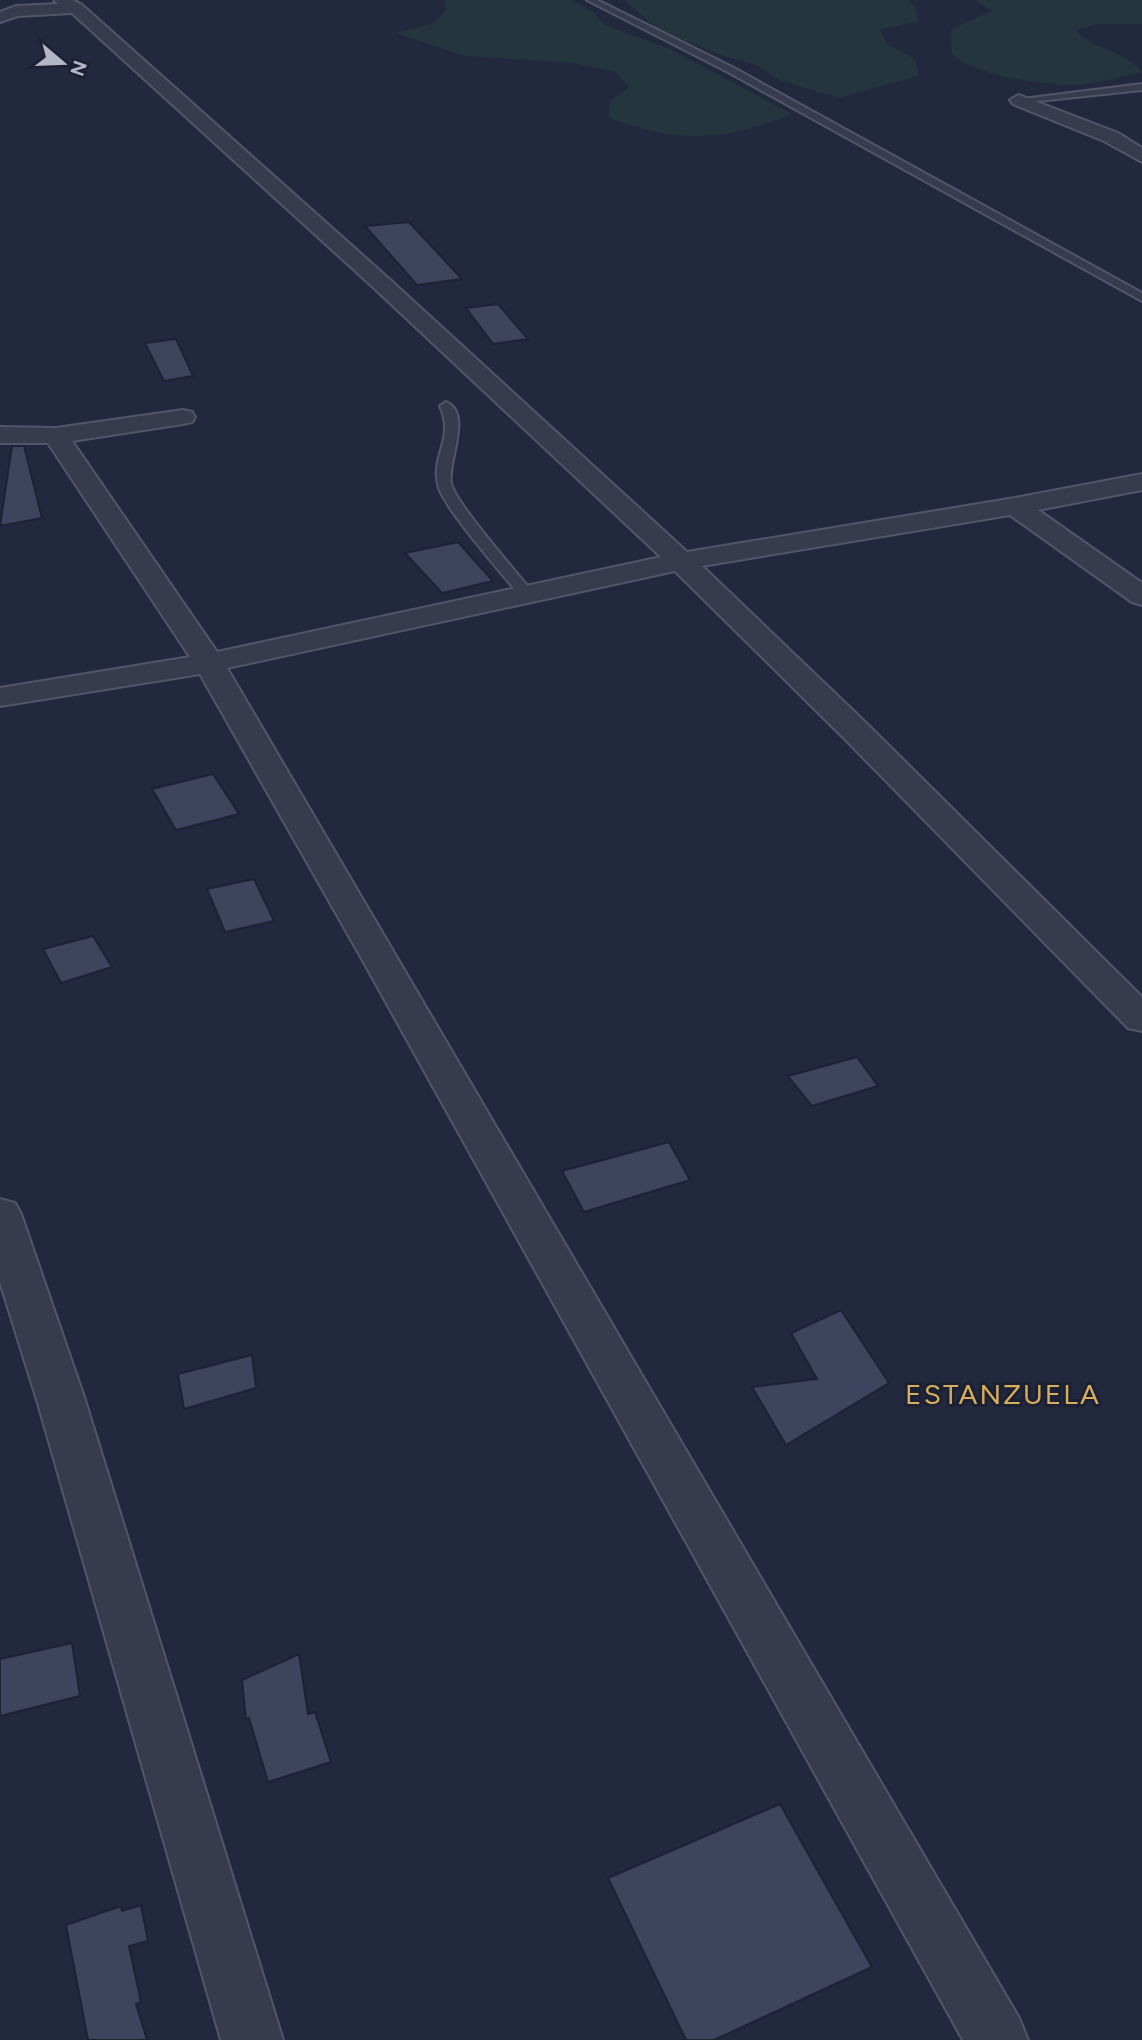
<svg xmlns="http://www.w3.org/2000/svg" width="1142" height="2040" font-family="Figtree,sans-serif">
<rect width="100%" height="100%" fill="#22283d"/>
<path fill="#24353e" d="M445,0H571L593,12L605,25L670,49L792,114C724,142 677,143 609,118L610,101L629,87L615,72L573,63L465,56L396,33L433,23L446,11Z
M624,0H908L915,7L919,21L880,30L887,44L915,59L919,76L838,98L779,80L757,65L718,54L659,30Z
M974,0H1142V24H1098L1076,30C1092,50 1124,49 1142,72C1121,76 1098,84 1077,85C1045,85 976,77 952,54L951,29L992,11Z"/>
<path fill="#3e445d" stroke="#1d2234" stroke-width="2" d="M409,222L462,279L417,285L365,226Z
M498,304L528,339L493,344L466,308Z
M176,339L193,376L164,381L145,343Z
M12,446H24L42,518L0,526Z
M458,542L493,581L442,593L405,553Z
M213,774L239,814L176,830L152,789Z
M254,879L274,921L225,932L207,889Z
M93,936L112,967L61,983L43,949Z
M857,1057L878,1086L812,1106L788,1076Z
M669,1142L690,1180L584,1212L562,1171Z
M841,1310L889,1383L786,1445L752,1387L817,1379L791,1333Z
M252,1355L256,1388L184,1409L178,1374Z
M72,1643L80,1696L0,1716V1659Z
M299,1654L308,1714L315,1712L331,1762L268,1782L249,1718L246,1719L242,1680Z
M780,1804L872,1967L714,2040H686L608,1878Z
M141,1905L148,1941L129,1946L141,2002L136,2004L147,2040H88L66,1925L121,1906L122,1911Z"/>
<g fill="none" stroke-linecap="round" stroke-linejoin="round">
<defs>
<path id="service" d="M587,0H597L734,68L1142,293V301L728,72Z
M1142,84V90L1019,103L1015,100Z
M446,402C473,413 447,462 451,483C455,503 516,571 532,592L534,595L532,598H522C505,577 442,506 438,485C431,454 455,439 440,406Z"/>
<path id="minor" d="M54,0H73L82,5L388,278L687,552L1015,498L1142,474V490L1038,510L1142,583V605L1132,602L1010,515L702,566L867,724L1142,997V1031L1128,1028L844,738L675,571L227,668L1019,2018L1028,2040H963L362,959L200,674L0,706V688L190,657L48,443H0V427L56,428L183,410L192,412L195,417L192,422L183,424L72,441L217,652L661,557L373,287L72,13L18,16L0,22V12L16,6L58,4Z
M1019,95L1118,133L1142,148V162L1104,141L1013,104L1010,100Z
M0,1199L15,1203L21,1214L85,1400L283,2040H221L37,1400L0,1282Z"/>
</defs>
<use href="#service" stroke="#515668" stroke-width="4"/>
<use href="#minor" stroke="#515668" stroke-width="4"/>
<use href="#service" fill="#363b4d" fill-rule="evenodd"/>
<use href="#minor" fill="#363b4d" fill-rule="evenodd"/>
</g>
<g text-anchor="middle" stroke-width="6" stroke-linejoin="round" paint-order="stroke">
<g font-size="28" letter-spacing="2" fill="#d7ad5e" stroke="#1b2032">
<text x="1003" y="1404">ESTANZUELA</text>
</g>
</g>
<g transform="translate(63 63) rotate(109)" stroke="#1b2032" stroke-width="5" paint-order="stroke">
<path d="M0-5L12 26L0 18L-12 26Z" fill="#b2b6c8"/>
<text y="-10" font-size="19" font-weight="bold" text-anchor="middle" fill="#b2b6c8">N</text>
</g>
</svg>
